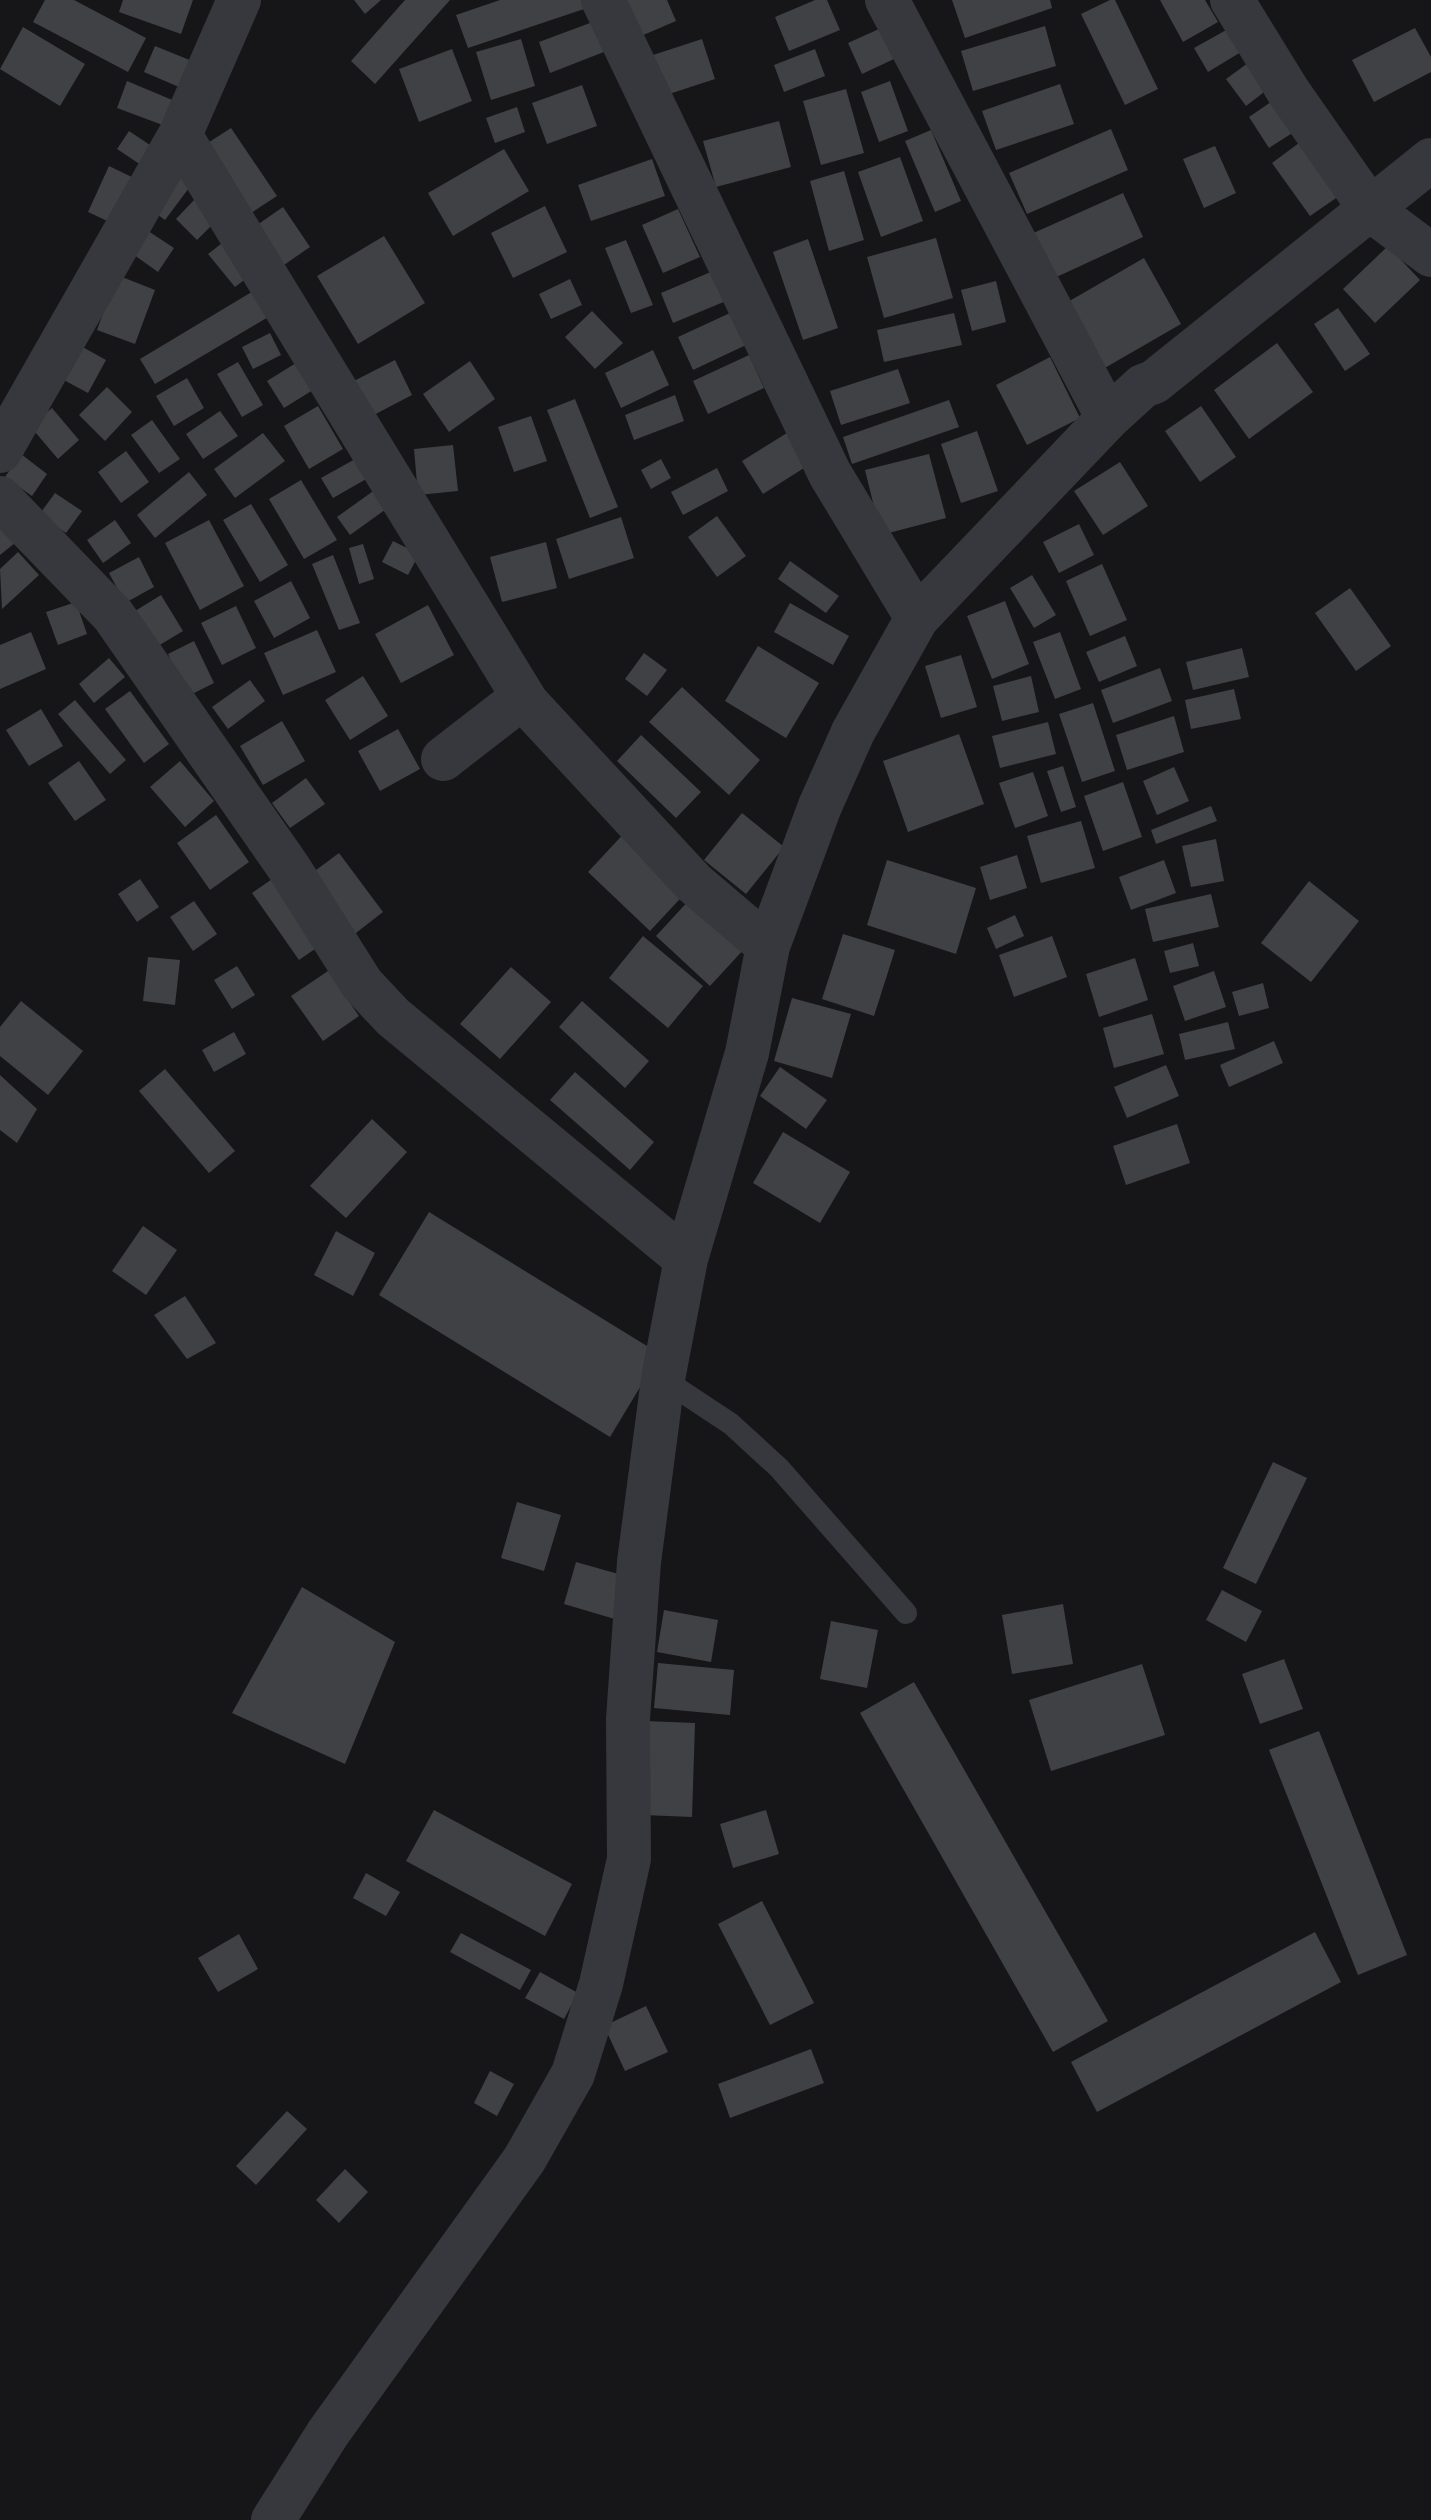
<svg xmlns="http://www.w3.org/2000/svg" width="1431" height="2520" font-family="'Archivo Narrow',sans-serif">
<rect width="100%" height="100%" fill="#161618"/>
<path fill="#404145" d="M45,0H74L146,38L128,72L33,22Z
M123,0H193L181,34L119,12Z
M354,0H381L365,14Z
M405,0H450L375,84L351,61Z
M500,0H591L593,6L468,48L456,15Z
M622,0H667L676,21L634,39Z
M815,0H827L840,30L789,51L775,17Z
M952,0H1050L1052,8L965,38Z
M1110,0H1115L1158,89L1125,105L1081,14Z
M1160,0H1205L1218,22L1183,42Z
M598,20L609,50L550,73L539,42Z
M1045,26L1056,66L973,91L961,51Z
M23,27L85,64L60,106L0,69Z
M1415,28L1431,57V72L1374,102L1352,60Z
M879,29L894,59L862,74L848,43Z
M1228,29L1241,52L1208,72L1194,48Z
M521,39L535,86L491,100L476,52Z
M702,39L715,79L663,96L650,56Z
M155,46L197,63L186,90L144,72Z
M452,49L472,101L419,122L399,69Z
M815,49L825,76L784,92L774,65Z
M1248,63L1268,89L1246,106L1226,79Z
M127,81L177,102L168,127L117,108Z
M890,81L908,131L879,142L861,92Z
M1060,84L1074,124L996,150L982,111Z
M582,85L597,126L547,144L532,103Z
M846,89L864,153L821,165L803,101Z
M1274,100L1294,132L1269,148L1249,117Z
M517,107L525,132L495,143L486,118Z
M779,121L791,167L716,187L703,141Z
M231,128L277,196L248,215L203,146Z
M1111,129L1128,170L1027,214L1009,173Z
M931,130L961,201L935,212L905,141Z
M129,131L156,149L144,167L117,149Z
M1303,140L1342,194L1310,216L1272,163Z
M1215,146L1236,193L1204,208L1183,159Z
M504,149L529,191L453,236L428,193Z
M900,157L923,221L881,237L858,172Z
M652,159L665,196L591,221L578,185Z
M172,164L195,180L165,220L143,204Z
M109,166L138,180L116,225L88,212Z
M844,171L864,240L829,251L810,181Z
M1123,193L1143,237L1050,280L1029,235Z
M194,200L216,221L197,240L176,219Z
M545,206L567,252L513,278L491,233Z
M283,207L310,247L284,265L257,225Z
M678,209L700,257L663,273L642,225Z
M139,225L174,248L158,272L123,247Z
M384,236L425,303L358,344L317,276Z
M230,237L256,271L235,287L208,254Z
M936,238L953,298L884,318L867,257Z
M808,239L838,328L803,340L773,252Z
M626,240L653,305L631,313L605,248Z
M1388,246L1420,280L1375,323L1343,289Z
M1144,258L1181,324L1103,369L1066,303Z
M713,271L726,301L673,323L661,293Z
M117,275L155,290L135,344L97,330Z
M570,279L582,305L551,319L539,294Z
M996,281L1006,322L972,331L961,290Z
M255,290L270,316L155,384L140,359Z
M1338,308L1370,354L1345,371L1314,324Z
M592,311L623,343L595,369L565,337Z
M730,313L746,345L693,370L678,337Z
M954,313L962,345L884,362L877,330Z
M270,333L281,355L253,369L242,347Z
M1277,343L1313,392L1249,439L1214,390Z
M79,345L106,360L88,393L60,378Z
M653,350L669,385L621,408L605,373Z
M749,355L764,388L708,414L693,381Z
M1050,357L1080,418L1027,445L996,385Z
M304,358L321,385L284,408L267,381Z
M395,360L412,395L368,418L350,383Z
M470,361L495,399L449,432L423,394Z
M238,362L263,405L242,417L217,374Z
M898,369L910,403L841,425L830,391Z
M187,378L204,408L174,426L156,396Z
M107,387L132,412L105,441L79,415Z
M675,395L684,421L634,440L625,415Z
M575,399L618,507L590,518L547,410Z
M949,400L959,427L852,464L843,437Z
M318,406L343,449L309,469L284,426Z
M1201,406L1236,457L1200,482L1165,431Z
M52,408L79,440L58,459L30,426Z
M220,411L238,436L203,459L186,434Z
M531,416L547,461L514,472L498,427Z
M152,420L180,459L159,473L131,435Z
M795,428L815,461L763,494L742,461Z
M977,431L998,491L961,503L941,444Z
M263,433L285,461L235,498L214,469Z
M453,445L458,491L418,495L414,449Z
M126,451L149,482L121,503L98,472Z
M21,454L47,474L32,496L5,477Z
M929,454L946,518L881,535L865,470Z
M357,458L368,478L333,498L321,478Z
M661,459L671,478L651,489L641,470Z
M1120,462L1148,506L1103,535L1074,491Z
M717,468L728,491L683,515L671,492Z
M189,472L207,495L155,538L137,515Z
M301,480L337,540L304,559L269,499Z
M376,489L389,507L350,535L337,517Z
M55,493L82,511L66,533L39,515Z
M251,504L288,565L260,582L223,520Z
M0,515L20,539L0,555Z
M717,516L746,556L717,577L688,537Z
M621,517L634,558L569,579L556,539Z
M115,520L131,543L103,563L87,540Z
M209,520L244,586L200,610L165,543Z
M1079,524L1094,555L1059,573L1043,542Z
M393,541L419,554L408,575L382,562Z
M546,542L557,588L502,602L490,557Z
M363,544L374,579L359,584L349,548Z
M18,552L39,575L2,609L0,569Z
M333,555L360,623L339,630L312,564Z
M139,557L154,587L125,603L109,573Z
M790,561L839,596L826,613L778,579Z
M1102,564L1127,620L1090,636L1066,581Z
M1032,575L1056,615L1034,628L1010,588Z
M291,581L310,618L274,638L254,601Z
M1350,588L1391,646L1356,671L1315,613Z
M161,595L183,631L148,652L127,616Z
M1005,601L1029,664L992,679L967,616Z
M76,602L87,634L58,645L46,612Z
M790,603L849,636L833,665L774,632Z
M428,605L454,655L401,683L375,634Z
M236,606L256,648L222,665L201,623Z
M317,630L336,672L283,695L264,653Z
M31,632L46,669L0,689V645Z
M1060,632L1081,689L1055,699L1033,642Z
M1125,636L1137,666L1099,682L1086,652Z
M194,641L214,683L188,696L168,654Z
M758,646L819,683L786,738L725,701Z
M1242,648L1249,677L1193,690L1186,662Z
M644,653L667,670L647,696L625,679Z
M961,655L977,707L941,718L925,666Z
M109,658L125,677L94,703L79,684Z
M1160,668L1172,701L1113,723L1101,690Z
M363,676L388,716L350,740L325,700Z
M1031,676L1039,712L1002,721L993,686Z
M250,680L265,701L228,729L212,707Z
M682,687L760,760L729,795L649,722Z
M1234,689L1241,719L1191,729L1185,700Z
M130,691L169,744L144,763L105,709Z
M75,700L126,760L110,774L58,714Z
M1093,703L1115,771L1082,782L1059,714Z
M41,709L63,746L29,766L6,730Z
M1174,716L1184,752L1127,770L1116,735Z
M282,721L305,761L263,785L240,746Z
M1048,722L1056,754L1000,768L992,736Z
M398,729L420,769L380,791L358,751Z
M959,734L984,804L908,832L883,761Z
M641,735L701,792L676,818L617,761Z
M79,761L106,800L75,821L48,783Z
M180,761L214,801L185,827L150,787Z
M1063,766L1076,807L1061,812L1047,771Z
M1174,767L1189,801L1157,815L1143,781Z
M1033,772L1048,816L1015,828L999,783Z
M306,778L325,804L290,828L272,803Z
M1123,782L1142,837L1103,851L1084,796Z
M1211,806L1217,821L1156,844L1151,830Z
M742,813L784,847L746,894L704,860Z
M216,815L249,862L210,890L177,843Z
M1081,821L1095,868L1041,883L1027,836Z
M629,828L691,887L650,931L588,872Z
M1216,839L1224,881L1191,887L1182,846Z
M339,853L383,912L352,936L308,876Z
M1017,855L1027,888L990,900L980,867Z
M887,860L976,888L956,954L867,925Z
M1164,860L1176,893L1131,910L1119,877Z
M278,875L325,942L299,960L252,893Z
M140,879L159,907L137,922L118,894Z
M1309,881L1359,921L1311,982L1261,943Z
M1211,894L1219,927L1153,942L1145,909Z
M692,897L746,947L710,986L656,936Z
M194,901L217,934L193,951L170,917Z
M1015,915L1024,936L996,949L987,928Z
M843,934L895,950L874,1016L822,999Z
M643,936L703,986L668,1028L609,978Z
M1052,936L1067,977L1014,997L999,955Z
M1193,943L1199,966L1170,973L1164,951Z
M148,957L180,960L175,1005L143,1001Z
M1135,958L1148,1000L1099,1017L1086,974Z
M237,966L255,995L232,1009L214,980Z
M511,967L551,1002L500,1059L460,1024Z
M328,971L359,1016L323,1041L291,996Z
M1214,971L1226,1007L1185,1021L1173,986Z
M1263,983L1269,1008L1239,1016L1232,992Z
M792,998L851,1014L832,1078L774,1061Z
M21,1001L83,1051L48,1095L0,1056V1027Z
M582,1001L649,1061L625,1088L559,1027Z
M1152,1014L1164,1054L1114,1068L1103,1028Z
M1228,1022L1235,1049L1185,1060L1179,1034Z
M234,1032L246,1054L214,1072L202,1050Z
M1274,1041L1283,1063L1229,1087L1220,1065Z
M1166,1065L1179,1096L1127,1118L1114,1087Z
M780,1067L827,1100L806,1129L760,1096Z
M165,1069L235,1151L209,1173L139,1091Z
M575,1072L654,1142L630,1170L550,1100Z
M0,1075L37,1109L17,1143L0,1130Z
M372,1119L407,1152L346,1218L310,1186Z
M1177,1124L1190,1163L1126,1185L1113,1146Z
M783,1132L850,1172L820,1223L753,1183Z
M429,1212L660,1354L610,1437L379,1295Z
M143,1226L177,1250L146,1295L112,1271Z
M336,1231L375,1253L353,1296L314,1275Z
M185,1296L216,1343L187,1359L154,1315Z
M1273,1462L1307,1478L1256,1584L1223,1568Z
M517,1502L561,1515L544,1571L501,1558Z
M576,1562L629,1577L618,1620L564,1604Z
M302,1587L395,1642L345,1764L232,1713Z
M1222,1590L1262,1611L1246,1642L1206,1620Z
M1063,1604L1073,1664L1012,1674L1002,1615Z
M664,1610L718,1620L711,1662L657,1652Z
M831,1621L878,1630L867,1688L820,1679Z
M1284,1659L1303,1709L1260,1724L1242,1674Z
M658,1663L734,1670L730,1715L654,1708Z
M1142,1664L1165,1735L1051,1771L1029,1700Z
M914,1682L1108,2021L1053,2052L860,1713Z
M645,1721L695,1723L692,1817L643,1815Z
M1319,1731L1407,1955L1358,1975L1269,1750Z
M434,1810L572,1884L545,1936L406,1861Z
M766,1810L779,1854L733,1868L720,1824Z
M366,1873L400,1892L386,1916L353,1898Z
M762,1901L814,2003L770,2025L718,1924Z
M1315,1932L1341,1982L1097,2112L1071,2062Z
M461,1933L531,1970L520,1990L450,1952Z
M239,1934L258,1969L218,1992L198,1958Z
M540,1972L578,1993L564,2019L525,1998Z
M646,2006L668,2052L625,2071L604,2026Z
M811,2049L824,2083L730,2118L718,2084Z
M490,2071L514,2084L497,2116L474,2103Z
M287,2111L307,2129L256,2185L236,2166Z
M345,2169L368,2192L339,2223L316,2200Z"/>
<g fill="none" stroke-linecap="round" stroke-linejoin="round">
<path stroke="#37383d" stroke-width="22" d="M663,1379L731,1424L779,1468L906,1613"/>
<path stroke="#37383d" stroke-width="44" d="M603,0L830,474L917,618
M887,0L1108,418
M1232,0L1288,91L1371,210L1431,255
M180,135L527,703L694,883L768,946
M0,451L180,135L239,0
M0,498L113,615L289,868L362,984L393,1017L686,1259
M443,759L523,697
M273,2520L328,2433L524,2160L573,2074L601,1984L629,1859L628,1719L639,1562L663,1379L686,1259L747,1053L768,946L820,806L853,732L917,618L1108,418L1143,386L1154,382L1431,160"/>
</g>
</svg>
